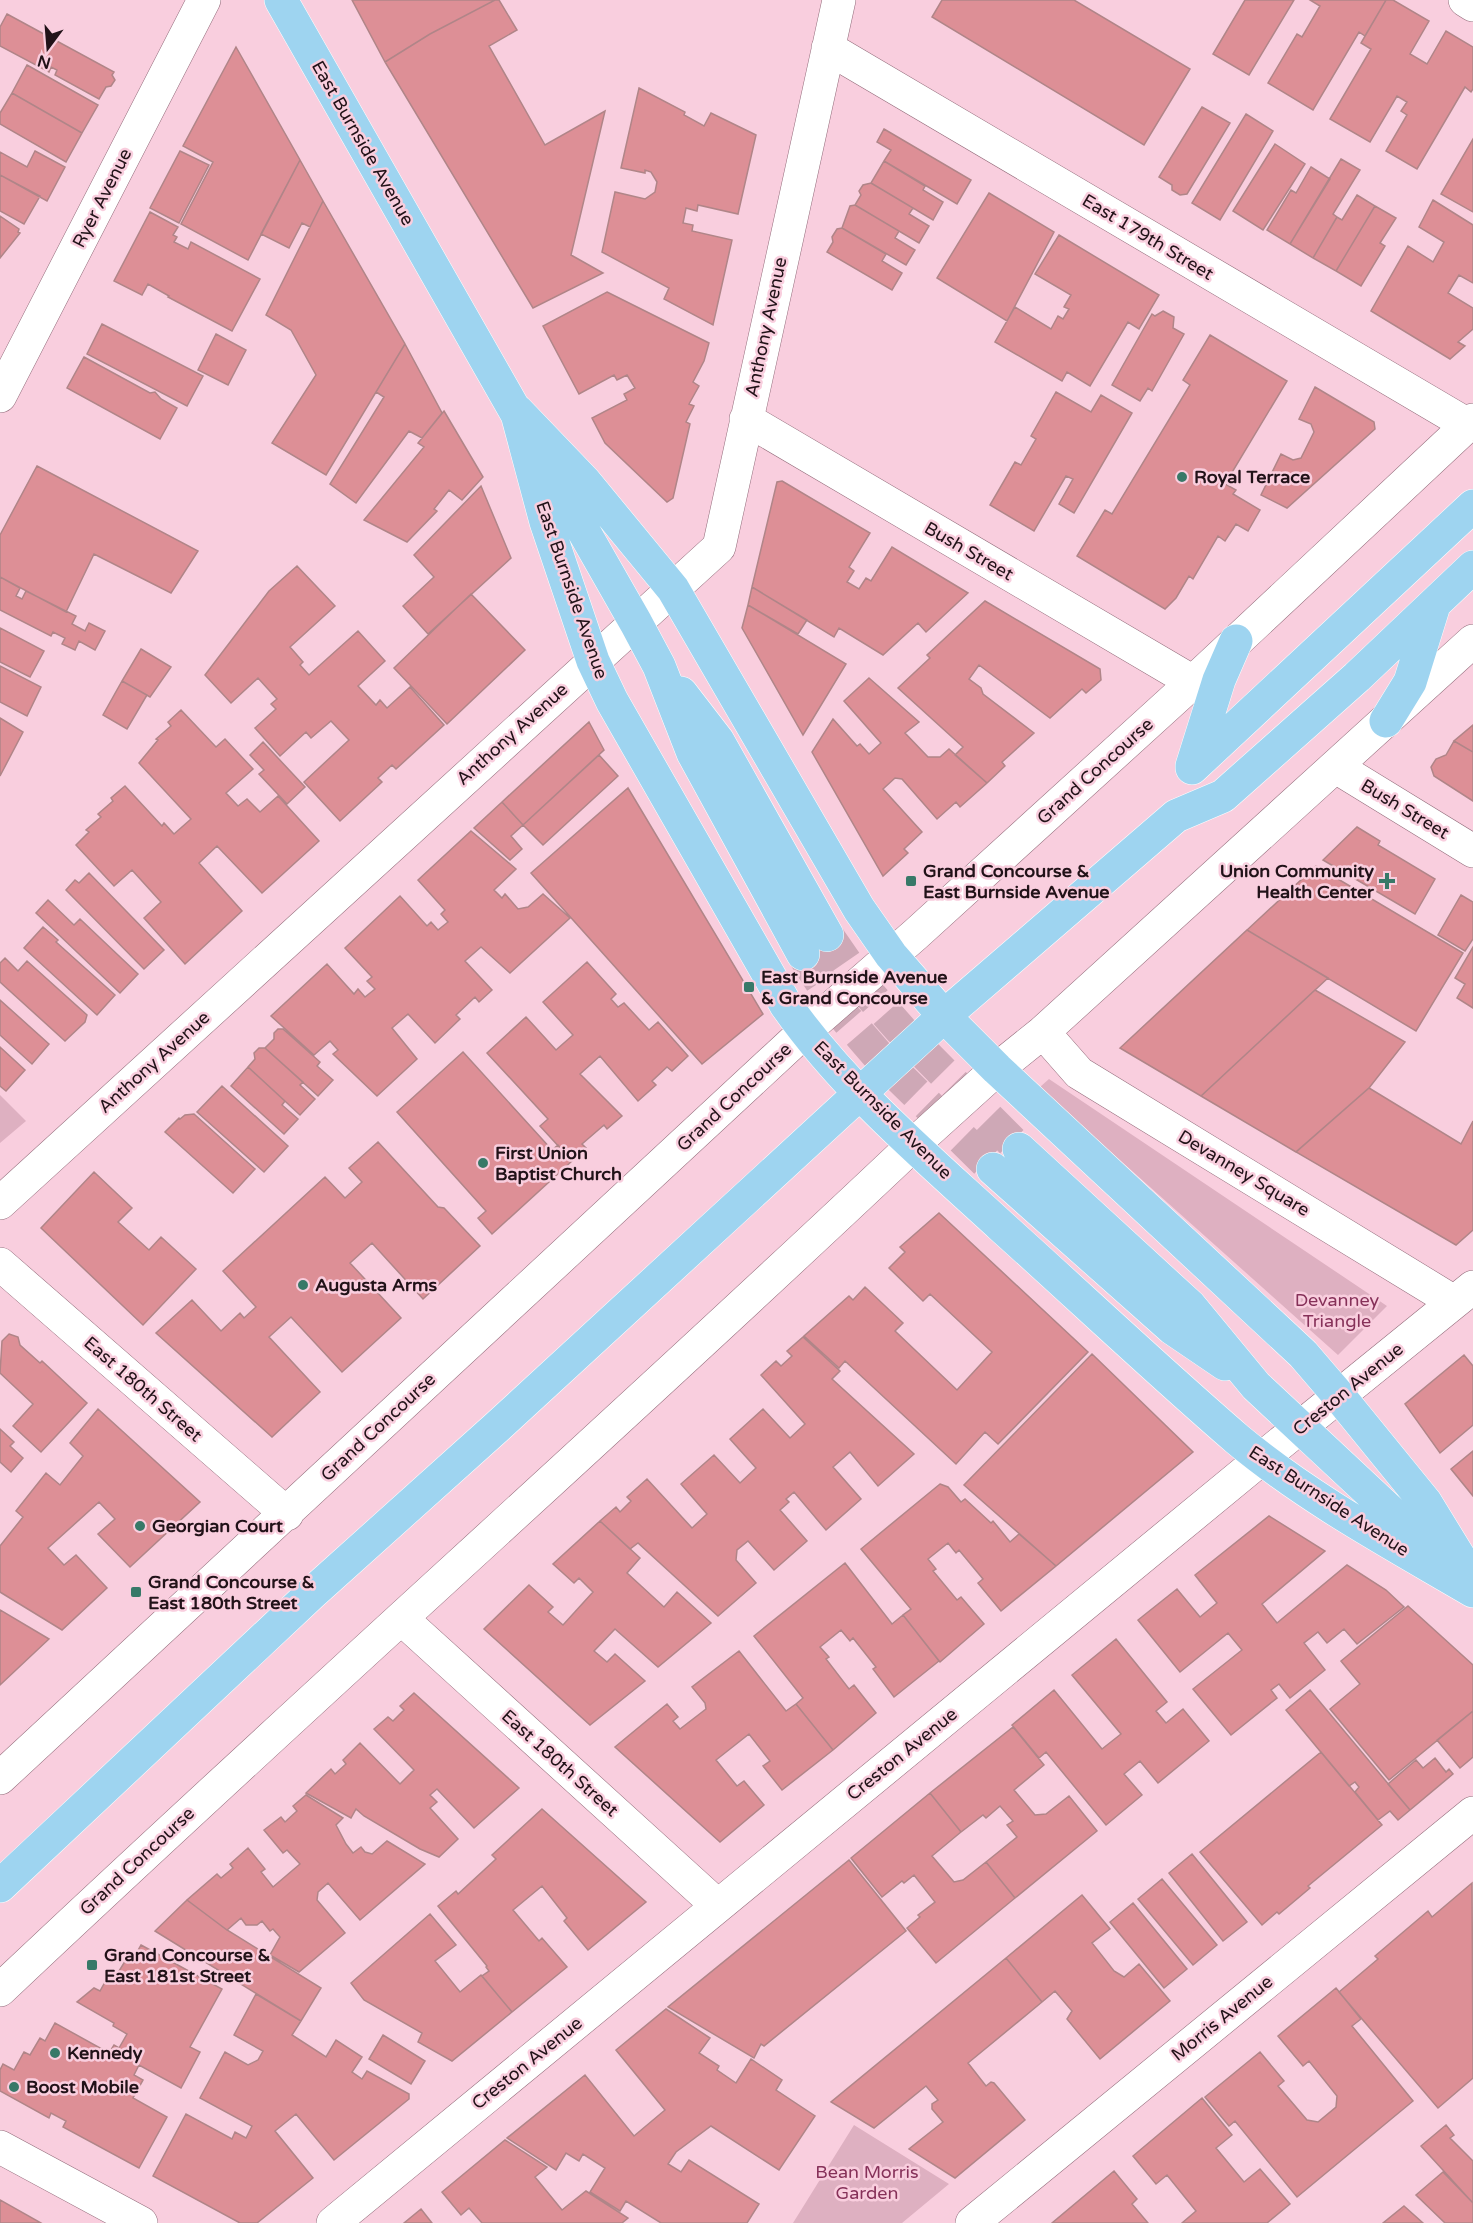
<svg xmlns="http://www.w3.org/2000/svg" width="1473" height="2223" font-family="'Varela Round',sans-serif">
<rect width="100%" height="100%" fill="#f9cede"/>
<path fill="#deb0c1" d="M1049,1079L1387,1306L1338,1355L1056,1103L1040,1087Z
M0,1095L26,1121L0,1143Z
M854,2125L949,2184L902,2223H793Z"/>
<path fill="#dd8f96" stroke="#b08588" stroke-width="1.5" d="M352,0H495L430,34L385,62Z
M495,0H499L517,30L489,46L545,145L605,111L571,255L603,273L533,308L385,62L430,34Z
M942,0H1074L1190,69L1144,145L932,17Z
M1245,0H1294L1249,75L1213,54Z
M1310,0H1386L1365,36L1359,32L1313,110L1268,83L1297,34L1302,37L1320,6Z
M1386,0H1393L1429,21L1410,54L1427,64L1446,31L1473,47V89L1471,92L1465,87L1417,169L1386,151L1407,115L1401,111L1407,102L1397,96L1370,142L1330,119L1371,49L1361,43Z
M7,14L114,72L112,75L115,80L111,86L106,87L99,99L55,75L57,70L51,67L49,72L0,46V27Z
M236,47L300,160L248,260L181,224L213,162L183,146Z
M27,65L98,105L82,133L12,93Z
M639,88L685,112L684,115L704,126L711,113L756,135L738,214L698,205L697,211L686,208L683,223L693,225L692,231L732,240L713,325L664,299L669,288L602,252L615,192L645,199L655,192L657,182L651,172L645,170V173L621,168Z
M12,93L82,133L66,162L0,124V113Z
M1202,107L1230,123L1187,194L1180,195L1172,190V185L1159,177Z
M1246,114L1273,131L1220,220L1192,203Z
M884,129L971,180L957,204L884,161L891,150L877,142Z
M1473,139V212L1441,194Z
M1275,144L1305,164L1263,230L1233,211Z
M35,151L65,167L47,201L0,175V152L27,167Z
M180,151L209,165L179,223L150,208Z
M1341,159L1360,170L1333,214L1337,217L1313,258L1290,244Z
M300,160L323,201L310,227L302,223L289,248L261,234Z
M884,161L925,186L923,190L943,202L933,220L871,183Z
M1311,167L1330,179L1290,244L1267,230L1291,190L1296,193Z
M0,175L40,196L24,224L0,211Z
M871,183L913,208L909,214L929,226L919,243L855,205L861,195L859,191L863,185Z
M989,193L1054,232L1007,321L937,278Z
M1357,195L1375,206L1336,271L1313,258L1337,217L1342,220Z
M1433,200L1473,225V283L1459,275L1448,293L1473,308V329L1458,342L1465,346L1450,359L1371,311L1408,246L1433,262L1444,242L1419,227Z
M323,201L405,344L326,475L272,443L316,375L291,330L266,315Z
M855,205L899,231L895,238L915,250L906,265L842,228L850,206Z
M1375,206L1396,218L1380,243L1385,246L1361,286L1336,271Z
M150,212L178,227L173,235L177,237L174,242L188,249L191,242L260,279L232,331L168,297L169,296L148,284L142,295L114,281Z
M0,216L19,229L18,232L20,233L0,258Z
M842,228L886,254L882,261L902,273L892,290L827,252L833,242L832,237L837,229Z
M1059,235L1159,295L1139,329L1128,322L1090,386L1067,372L1062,381L995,342L1015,307L1051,329L1058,316L1063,319L1069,309L1064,307L1071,295L1035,274Z
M607,292L709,343L704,361L693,382L699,386L689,404L694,406L686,422L690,424L673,498L667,502L605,443L592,418L627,400L624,394L635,388L627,375L617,380L614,375L579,394L543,326Z
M1163,311L1174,317L1173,328L1184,334L1152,391L1148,388L1140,401L1112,385L1152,314L1155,316Z
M102,324L203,376L187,406L87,354Z
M216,334L246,350L228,385L198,370Z
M1210,335L1287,381L1225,484L1236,490L1233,494L1260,510L1248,531L1236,524L1225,541L1218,536L1193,579L1189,576L1176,598L1165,609L1077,556L1105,510L1112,514L1190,385L1183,380Z
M405,344L442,413L422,438L409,431L356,503L330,484L384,397L376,392Z
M84,357L150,393L155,392L161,399L177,408L160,439L67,388Z
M1315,387L1374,422L1375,429L1287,508L1261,495L1281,454L1293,460L1301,458L1314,432L1311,424L1299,419Z
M1056,392L1091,412L1101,395L1132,413L1074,513L1059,504L1073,479L1066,476L1034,531L990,505L1015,462L1021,465L1036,439L1031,436Z
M444,411L483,477L462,500L449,490L434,509L437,511L407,542L364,520L424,447L418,443Z
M37,466L198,551L171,593L94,554L66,612L0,577V535Z
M782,481L870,533L849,567L854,571L847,582L859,589L866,578L871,581L892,547L968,593L926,632L918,623L883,655L839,628L834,637L752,587L777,482Z
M481,486L511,558L428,634L403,606L434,577L414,555Z
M297,566L335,606L290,647L303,662L300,665L309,675L358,631L385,661L358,686L376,705L380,700L387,708L410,687L444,725L396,769L392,765L378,778L382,782L340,821L304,782L349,740L331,721L311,738L306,732L280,756L255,728L276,709L271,704L277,699L258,678L231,703L205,675L269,591Z
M0,577L20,588L16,596L22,599L26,591L76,616L72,624L85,631L89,623L105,631L95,650L79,641L75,650L62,644L65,638L53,632L51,636L0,610Z
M752,587L807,620L798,634L748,605Z
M471,594L525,650L447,724L394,668Z
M985,601L1100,669L1101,680L1086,693L1082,689L1050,718L979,665L969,679L981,688L983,694L1034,733L1002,762L1005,766L987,783L955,755L963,747L898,688L930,658L927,655Z
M748,605L846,664L803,735L742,628Z
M0,628L44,651L30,677L0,662Z
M141,649L171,667L150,697L122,681Z
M0,666L41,687L27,716L0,702Z
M869,678L919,722L905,733L928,757H940L949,749L987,783L960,807L956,802L937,819L902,779L895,778L883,789L922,832L904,849L908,853L883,876L812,752L833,719L857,746L860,744L869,754L881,743L844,701Z
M122,681L147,695L127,729L103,715Z
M181,710L216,747L225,739L253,769L226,793L238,806L247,799L260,812L278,796L319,841L262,893L217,846L199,863L242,911L185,964L144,918L161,902L132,870L114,886L76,845L89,832L86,830L101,817L98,814L113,801L111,798L125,786L162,826L164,823L174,834L191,819L139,763L158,740L156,739L171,726L168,722Z
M0,718L23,732L0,776Z
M589,722L604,750L523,825L502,802Z
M1473,725V752L1454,741Z
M1454,741L1473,752V801L1434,776L1431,767L1436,759L1446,755Z
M263,742L305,787L287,804L259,774L264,770L250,755Z
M599,755L618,776L543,845L523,825Z
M628,788L763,1014L702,1064L531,873Z
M502,802L523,825L511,836L522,849L510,860L474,828Z
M1357,827L1380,841L1378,845L1435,879L1415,914L1323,860Z
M471,831L516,869L494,890L502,898L505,894L518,909L528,907L543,894L570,918L510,973L481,947L465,961L492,990L479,1002L475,997L456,1015L460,1019L435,1043L408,1014L392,1028L417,1059L377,1096L333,1054L338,1050L330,1041L314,1055L271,1016L327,964L354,994L358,989L365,997L375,989L367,981L372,977L345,948L400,896L427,926L431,922L438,930L448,922L441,914L445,910L418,880Z
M1316,866L1463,953L1416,1031L1247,930Z
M89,873L164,950L144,969L66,890L75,880L79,883Z
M1461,895L1473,902V939L1465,951L1438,935Z
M48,900L74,925L80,919L138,974L120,993L36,913Z
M43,927L58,940L56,942L115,995L97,1015L24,948Z
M1247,930L1328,978L1201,1096L1120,1048Z
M1473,947V1008L1457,998L1465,984L1455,978Z
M5,958L18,971L27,961L87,1015L85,1022L65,1041L0,982V963Z
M587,962L616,994L611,999L618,1007L624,1003L649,1030L658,1022L688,1056L672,1071L667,1067L652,1081L656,1085L638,1101L600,1056L580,1074L622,1116L607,1129L604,1125L582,1144L586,1148L572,1161L540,1126L548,1119L487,1053L526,1017L556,1050L573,1035L543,1002Z
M1315,990L1405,1042L1369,1088L1296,1152L1201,1096Z
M0,1000L49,1044L32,1064L0,1035Z
M278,1029H283L320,1062L317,1066L333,1080L318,1096L265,1048L274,1039V1033Z
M0,1047L25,1070L6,1091L0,1086Z
M259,1048H265L303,1082L300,1085L315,1099L300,1115L248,1067L255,1059L254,1053Z
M463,1052L552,1150L558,1145L572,1161L492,1234L478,1218L486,1211L397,1112Z
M248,1067L285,1101L282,1105L298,1119L284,1134L231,1086Z
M222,1086L288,1146L264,1172L197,1112Z
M1369,1088L1461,1144L1473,1121V1230L1456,1245L1296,1152Z
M194,1114L255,1169L233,1193L165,1132L179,1118L180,1119L185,1115Z
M378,1142L438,1207L444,1208L480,1246L423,1299L372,1243L350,1263L401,1318L342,1372L291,1317L269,1337L320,1392L272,1437L156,1333L192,1300L221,1331L240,1313L244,1318L256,1307L223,1271L325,1177L345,1198L362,1182L349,1168Z
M94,1172L132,1208L118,1222L149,1250L161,1237L196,1269L143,1325L41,1228Z
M939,1213L1088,1352L998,1444L985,1432L956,1464L845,1361L839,1368L804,1336L849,1296L853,1300L865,1287L903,1323L895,1331L957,1390L992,1352L930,1294L923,1301L889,1268L905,1252L900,1247Z
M9,1334L18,1337L20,1345L40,1363L42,1361L87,1403L41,1452L13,1426L33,1404L0,1373L2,1341Z
M803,1337L840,1371L832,1379L914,1454L878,1486L850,1452L833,1467L861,1499L826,1530L794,1492L786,1499L789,1502L780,1510L807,1541L774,1570L748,1541L737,1550L736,1560L756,1583L718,1616L638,1543L630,1549L600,1521L616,1507L620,1512L631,1501L627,1497L647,1479L692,1528L707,1514L681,1484L714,1455L740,1483L756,1468L730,1439L763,1409L790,1438L805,1424L761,1375L776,1361L781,1366L792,1356L787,1351Z
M1092,1354L1193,1452L1056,1566L964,1485Z
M1464,1355L1473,1366V1425L1440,1453L1405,1404Z
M98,1409L200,1502L130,1567L98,1534L115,1519L99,1502L48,1548L64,1565L76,1555L107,1588L62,1630L0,1592V1546L23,1517L16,1511L46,1473L60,1485L83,1456L70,1443Z
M0,1429L14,1442L10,1446L23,1458L11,1472L0,1462Z
M1473,1451V1496L1451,1469Z
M940,1484L948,1487L961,1502L965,1499L991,1523L993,1521L1010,1542L1019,1534L1056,1566L1001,1611L978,1583L983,1579L959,1550L956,1553L948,1543L928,1559L936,1569L933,1571L957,1600L961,1597L984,1624L940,1662L903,1615L911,1609L861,1549Z
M1269,1516L1325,1551L1262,1604L1277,1623L1347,1565L1386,1590L1404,1607L1357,1644L1344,1629L1327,1643L1318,1632L1304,1643L1325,1670L1290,1698L1279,1684L1271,1690L1277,1698L1231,1735L1193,1689L1242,1650L1228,1633L1180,1672L1138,1620L1177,1589L1200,1617L1217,1603L1195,1575Z
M600,1521L640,1558L627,1573L664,1607L677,1592L711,1623L658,1667L615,1629L594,1651L607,1662L615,1654L645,1681L590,1725L484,1629L529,1585L553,1607L548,1612L563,1625L593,1592L579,1578L574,1583L553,1564Z
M845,1563L892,1624L903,1615L939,1661L894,1697L873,1669L876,1667L853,1638L850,1641L841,1630L820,1647L829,1657L826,1659L849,1689L854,1685L876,1713L833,1750L796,1704L803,1698L754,1636Z
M1408,1606L1473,1665V1711L1389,1780L1330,1709L1360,1684L1341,1661Z
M0,1610L49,1639L0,1685Z
M1116,1639L1167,1702L1156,1711L1166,1723L1183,1709L1209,1741L1158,1783L1140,1761L1124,1774L1142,1795L1106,1825L1046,1752L1039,1758L1012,1725L1054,1690L1102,1749L1121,1734L1072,1675Z
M739,1651L786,1711L796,1704L833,1750L782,1790L763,1766L770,1761L749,1734L716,1760L737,1786L744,1781L764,1805L720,1842L615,1747L667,1704L678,1717L673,1721L680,1729L706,1709L705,1703L692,1687Z
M1310,1690L1410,1810L1398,1820L1390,1811L1378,1820L1355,1792L1359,1787L1355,1782L1349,1786L1286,1710Z
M414,1693L519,1788L474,1828L437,1789L430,1795L437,1802L430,1808L458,1839L439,1857L420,1849L364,1816L356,1809L351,1818L306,1793L331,1769L335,1774L346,1764L343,1760L360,1743L400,1784L414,1770L374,1729L388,1717L393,1721L404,1710L400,1706Z
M1473,1711V1757L1460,1768L1437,1740Z
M1013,1727L1044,1765L1014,1790L1035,1815L1046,1814L1069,1796L1097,1831L1015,1898L986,1862L1017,1837L1007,1825L1013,1821L1000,1806L986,1818L983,1815L961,1832L930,1793Z
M1321,1752L1382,1825L1308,1886L1310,1888L1279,1914L1277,1912L1262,1925L1200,1852Z
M1435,1758L1446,1772L1449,1769L1453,1774L1410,1810L1388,1784L1416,1760L1423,1768Z
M930,1793L961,1832L932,1856L954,1882L963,1880L986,1862L1015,1898L936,1963L907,1928L920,1917L918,1915L935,1902L914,1875L904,1883L902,1881L882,1897L851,1858Z
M306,1795L343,1818L336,1825L346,1844L353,1853L361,1847L365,1852L372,1854L387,1841L425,1864L360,1920L328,1883L318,1892L317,1900L345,1933L299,1972L270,1955L280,1937L273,1929L270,1931L262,1921L257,1925H246L241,1918L227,1930L187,1900L217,1874L221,1878L233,1868L230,1864L248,1848L265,1869L261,1872L273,1887L300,1864L287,1850L283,1853L264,1830L281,1817L285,1822L297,1811L293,1806Z
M542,1809L646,1902L588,1950L564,1921L567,1918L542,1886L513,1910L539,1941L542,1938L567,1967L512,2012L482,1976L489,1971L486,1967L487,1966L438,1906L456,1891L458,1894L496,1859L492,1855Z
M1192,1854L1247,1922L1223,1941L1169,1873Z
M849,1860L906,1931L764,2046L761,2044L754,2058L668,2007Z
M1162,1879L1217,1945L1193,1965L1138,1899Z
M1472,1883L1473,2078L1438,2108L1339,1992L1378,1959L1375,1956L1428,1911L1432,1917Z
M1082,1895L1110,1929L1092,1943L1114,1971L1124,1977L1139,1964L1170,2001L1100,2059L1067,2019L1072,2011L1055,1991L1042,2002L1006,1958Z
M187,1900L227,1930L321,1988L301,2021L155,1931Z
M1133,1903L1187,1969L1164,1988L1110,1922Z
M430,1914L456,1945L435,1961L460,1992L481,1975L512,2012L452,2061L418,2042L422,2033L364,2000L351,1983Z
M141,1945L222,1989L190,2047L200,2052L181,2088L139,2065L134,2075L143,2080L133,2098L167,2117L139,2168L63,2127L66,2121L51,2113L49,2118L0,2091V2070L3,2064L14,2070L24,2052L30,2055L40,2038L45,2041L55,2023L109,2053L114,2045L119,2048L127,2034L113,2026L114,2023L77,2002L94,1988L100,1991L110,1973L116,1976L127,1958L132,1961Z
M1006,1958L1042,2002L968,2063L986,2086L991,2082L994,2083L1025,2120L955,2178L909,2149L943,2122L932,2109V2104L938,2100L926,2086L874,2128L831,2102Z
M1336,1988L1361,2019L1352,2026L1413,2101L1297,2197L1235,2121L1229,2126L1205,2097L1260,2052L1284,2081L1278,2086L1307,2120L1318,2122L1336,2107L1337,2096L1309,2061L1303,2066L1278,2036Z
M256,1994L301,2021L292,2035L326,2057L336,2040L362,2057L352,2072L362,2079L367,2071L409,2094V2099L334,2160L296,2114L275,2131L313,2178L257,2223H240L153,2176L186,2114L232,2139L235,2132L246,2138L252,2126L200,2098L225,2052L248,2065L258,2060L263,2051L234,2035Z
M666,2009L710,2038L699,2053L719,2066L717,2070L736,2083L751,2059L782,2080L776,2090L815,2116L779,2170L711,2126L676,2152L668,2164L681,2172L689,2160L759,2204L747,2223H661L626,2201L620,2211L590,2192L605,2168L583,2154L579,2161L566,2153L556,2170L507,2138L585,2075L634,2136L665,2110L616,2050Z
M383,2035L425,2061L411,2084L369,2059Z
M1202,2098L1232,2135L1216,2148L1244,2182L1260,2169L1290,2204L1267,2223H1182L1196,2211L1167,2175L1156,2184L1133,2156Z
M1446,2125L1454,2135L1450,2138L1473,2161V2203L1421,2146Z
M505,2140L547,2167L535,2177L562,2210L586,2191L628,2218L622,2223H482L469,2208L461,2215L442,2192Z
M1114,2171L1137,2199L1132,2204L1148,2223H1052Z
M1443,2172L1473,2203V2223H1445L1416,2195Z
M0,2200L41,2223H0Z
M1404,2206L1423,2223H1383Z
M421,2209L432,2223H404Z"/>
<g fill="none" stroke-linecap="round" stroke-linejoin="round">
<path stroke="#cea8b6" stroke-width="33" stroke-dasharray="33 16" stroke-linecap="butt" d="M827,935L862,986L901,1030L1019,1149
M803,954L842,1014L881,1059L993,1169"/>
<defs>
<path id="minor" d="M1465,0L1473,5
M828,48L1468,425
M0,396L204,0
M746,419L1193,682
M1336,767L1473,851
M1043,1032L1079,1073L1454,1302
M0,1203L719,547L839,0
M0,1264L287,1514
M402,1619L718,1906
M0,1778L805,1031L916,934L1193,682L1473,420
M0,1990C301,1705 612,1430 913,1145L997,1069L1043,1032L1473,641
M0,2147L141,2223
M333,2223L1261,1459L1473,1287
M972,2223L1473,1813"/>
<path id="major" d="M281,0L636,623L659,666L693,753L803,954
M516,410L546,522L593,661L612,701L786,1005C845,1089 926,1157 1001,1226C1080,1297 1157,1370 1237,1439C1309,1499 1393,1544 1473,1591
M517,411L585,482L673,589L859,909L891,955L944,1016L997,1069L1303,1354L1339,1396L1426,1503L1473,1580
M681,693L718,741L827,935
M1386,721L1410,682L1434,605
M1192,766L1219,680L1236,641
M1192,768L1473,506
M1019,1149L1190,1306L1256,1386L1437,1555
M993,1169L1172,1328L1225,1364
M0,1886L311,1594L497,1427L944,1016L1176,816L1223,796L1357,677L1473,567"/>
</defs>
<use href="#minor" stroke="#936c7b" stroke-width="34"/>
<use href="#major" stroke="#fff" stroke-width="34"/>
<use href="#minor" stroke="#fff" stroke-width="33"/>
<use href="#major" stroke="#9ed4f0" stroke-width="33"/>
</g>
<g fill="#387968" stroke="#f9cede" stroke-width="2">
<circle cx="1182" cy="477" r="6"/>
<rect x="905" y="875" width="12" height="12" rx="3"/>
<path d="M1384 872h6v6h6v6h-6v6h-6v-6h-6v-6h6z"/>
<rect x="743" y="981" width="12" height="12" rx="3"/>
<circle cx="483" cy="1163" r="6"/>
<circle cx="303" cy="1285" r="6"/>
<circle cx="140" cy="1526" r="6"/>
<rect x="130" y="1586" width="12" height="12" rx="3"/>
<rect x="86" y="1959" width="12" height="12" rx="3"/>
<circle cx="55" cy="2053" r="6"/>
<circle cx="14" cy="2087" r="6"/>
</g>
<g text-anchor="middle" stroke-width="5" stroke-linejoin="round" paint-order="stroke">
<g font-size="18" fill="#211218" stroke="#f9cede">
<text transform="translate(363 143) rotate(60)" y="6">East Burnside Avenue</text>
<text transform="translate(102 198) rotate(-63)" y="6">Ryer Avenue</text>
<text transform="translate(1148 237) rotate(31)" y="6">East 179th Street</text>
<text transform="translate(766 327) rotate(-78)" y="6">Anthony Avenue</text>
<text transform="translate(969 551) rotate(30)" y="6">Bush Street</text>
<text transform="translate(572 590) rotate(71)" y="6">East Burnside Avenue</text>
<text transform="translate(512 734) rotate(-42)" y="6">Anthony Avenue</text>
<text transform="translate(1095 771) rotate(-42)" y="6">Grand Concourse</text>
<text transform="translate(1405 809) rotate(31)" y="6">Bush Street</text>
<text transform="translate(154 1062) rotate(-42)" y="6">Anthony Avenue</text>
<text transform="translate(734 1097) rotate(-43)" y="6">Grand Concourse</text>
<text transform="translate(883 1110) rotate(45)" y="6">East Burnside Avenue</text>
<text transform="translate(1244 1173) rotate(31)" y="6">Devanney Square</text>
<text transform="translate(143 1389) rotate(41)" y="6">East 180th Street</text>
<text transform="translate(1348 1389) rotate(-39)" y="6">Creston Avenue</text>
<text transform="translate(378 1427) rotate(-43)" y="6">Grand Concourse</text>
<text transform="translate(1329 1501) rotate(33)" y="6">East Burnside Avenue</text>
<text transform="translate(902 1754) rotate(-39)" y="6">Creston Avenue</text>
<text transform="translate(560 1763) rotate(42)" y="6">East 180th Street</text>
<text transform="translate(137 1861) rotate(-43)" y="6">Grand Concourse</text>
<text transform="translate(1222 2018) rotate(-39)" y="6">Morris Avenue</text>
<text transform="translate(527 2063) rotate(-39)" y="6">Creston Avenue</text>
</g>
<g font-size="18" font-weight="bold" fill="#211218" stroke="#f9cede" text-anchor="start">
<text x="1194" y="483">Royal Terrace</text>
<text x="923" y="877">Grand Concourse &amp;<tspan x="923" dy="21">East Burnside Avenue</tspan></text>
<text x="1374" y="877" text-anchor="end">Union Community<tspan x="1374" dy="21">Health Center</tspan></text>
<text x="761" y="983">East Burnside Avenue<tspan x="761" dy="21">&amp; Grand Concourse</tspan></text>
<text x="495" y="1159">First Union<tspan x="495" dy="21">Baptist Church</tspan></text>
<text x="315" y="1291">Augusta Arms</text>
<text x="152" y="1532">Georgian Court</text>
<text x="148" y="1588">Grand Concourse &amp;<tspan x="148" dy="21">East 180th Street</tspan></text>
<text x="104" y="1961">Grand Concourse &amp;<tspan x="104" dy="21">East 181st Street</tspan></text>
<text x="67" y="2059">Kennedy</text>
<text x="26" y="2093">Boost Mobile</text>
</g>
<g font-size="18" fill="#863159" stroke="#f9cede">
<text x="1337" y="1306">Devanney<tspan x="1337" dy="21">Triangle</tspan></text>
<text x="867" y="2178">Bean Morris<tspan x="867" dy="21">Garden</tspan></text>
</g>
</g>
<g transform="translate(48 48) rotate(196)" stroke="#f9cede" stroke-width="4.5" paint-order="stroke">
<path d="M0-4.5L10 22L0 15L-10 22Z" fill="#211218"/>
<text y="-9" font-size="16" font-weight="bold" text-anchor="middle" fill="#211218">N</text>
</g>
</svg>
